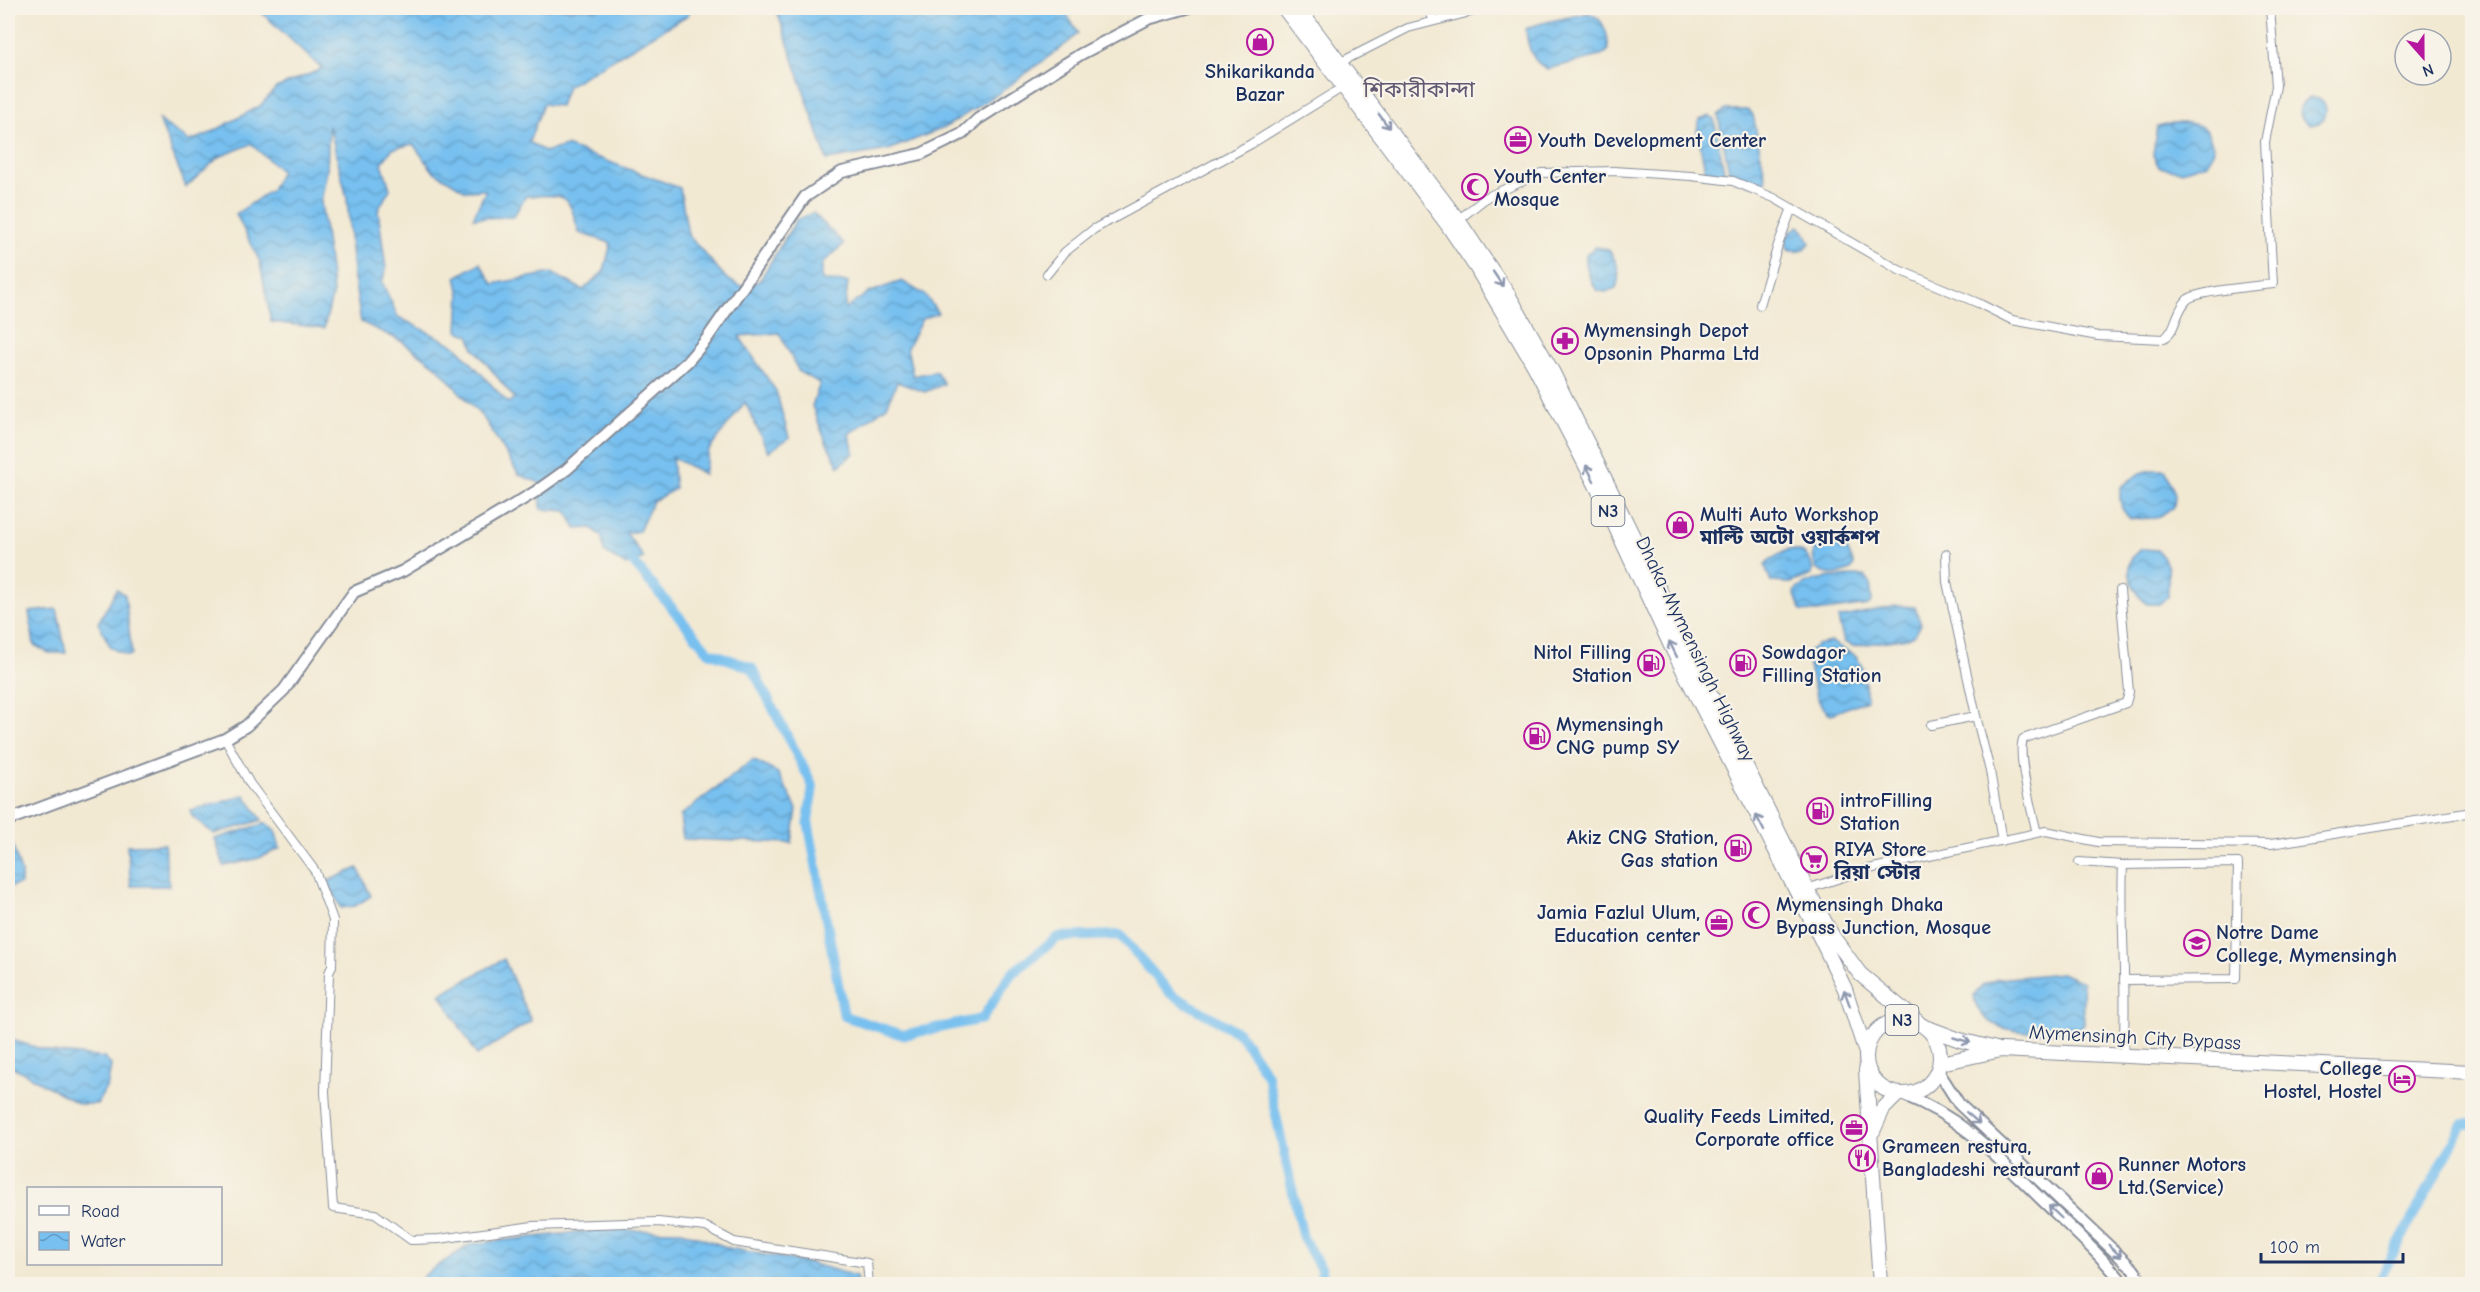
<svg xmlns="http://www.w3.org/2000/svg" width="2480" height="1292" font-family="'Comic Neue','Noto Sans Bengali',sans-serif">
<defs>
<pattern id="water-waves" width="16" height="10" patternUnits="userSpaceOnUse" patternTransform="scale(1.5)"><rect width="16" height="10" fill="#77c0ef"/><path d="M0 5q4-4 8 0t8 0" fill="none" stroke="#619cc5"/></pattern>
</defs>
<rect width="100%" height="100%" fill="#f7f3e8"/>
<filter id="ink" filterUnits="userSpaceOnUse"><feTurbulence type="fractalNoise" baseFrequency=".0167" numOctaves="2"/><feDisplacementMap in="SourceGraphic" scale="12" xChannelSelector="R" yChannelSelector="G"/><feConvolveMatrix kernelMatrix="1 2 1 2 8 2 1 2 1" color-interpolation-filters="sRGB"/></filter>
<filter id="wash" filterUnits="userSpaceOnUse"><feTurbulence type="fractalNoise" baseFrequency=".008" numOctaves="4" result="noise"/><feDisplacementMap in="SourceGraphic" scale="24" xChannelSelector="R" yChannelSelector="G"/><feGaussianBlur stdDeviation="1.35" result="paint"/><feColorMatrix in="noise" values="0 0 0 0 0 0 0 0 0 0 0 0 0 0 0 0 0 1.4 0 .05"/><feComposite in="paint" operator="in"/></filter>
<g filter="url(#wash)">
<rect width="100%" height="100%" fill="#f2e9d3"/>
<path fill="url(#water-waves)" stroke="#4978a6" stroke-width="1.5" fill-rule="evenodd" d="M257,8H691L688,15L567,86L560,106L543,104L529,142L545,152L566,146L680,188L688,235L727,279L740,286L752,285L760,280L796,220L813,213L844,244L822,264V281L848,282L845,309L868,293L902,281L925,295L938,313L922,319L907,348L913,376L936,371L944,384L925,392L897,382L887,406L849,434L854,453L839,466L826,442L812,406L820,383L799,372L779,333L739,336L776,391L789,438L768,452L745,402L709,450L704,474L672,457L675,489L653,501L639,531L626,533L644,558L625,565L604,552L602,537L592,528L576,529L567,511L541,509L540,483L519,475L485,420L436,366L401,341L361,322L353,272L347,198L329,125L327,170L321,202L333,292L324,328L271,322L260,262L236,214L271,190L281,171L251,144L219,157L186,187L159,120L189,141L207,135L260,106L276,88L322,69ZM413,144L433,171L466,191L486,190L473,218L513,217L526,196C568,195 567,191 579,233L611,243L604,271L583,290L552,273L493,284L480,263L456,277L460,294L458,331L469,335L474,348L514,398L508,403L456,346L398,317L382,282L386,269L378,210L390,189L382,163L392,149Z
M776,8H1063L1078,33L1070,41L1001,92L944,128L888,150L827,160Z
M1588,13C1604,17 1609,36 1608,51L1600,56L1547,69C1532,62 1527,45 1526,29C1541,21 1570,18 1588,13Z
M2300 111a13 13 0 1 1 26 0a13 13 0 1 1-26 0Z
M1726,110H1749L1753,115L1766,181L1756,185L1734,181L1729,171L1718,115Z
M1710,116L1714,119L1724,171C1718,177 1713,176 1706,174L1697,131L1699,120Z
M2173,123C2199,123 2207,123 2214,150L2207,163L2181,171L2159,167L2153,155L2157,127Z
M1799,226L1805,232L1810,243C1804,251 1798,253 1788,250L1785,242L1790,232Z
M1596,247L1608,249C1617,262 1622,272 1616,288L1605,292L1597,290C1589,278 1585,268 1586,254Z
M2152,470H2165L2167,473L2175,494L2174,507L2156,518L2130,519C2121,510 2118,499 2121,487L2140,473Z
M1831,537L1844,542L1854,565L1851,570C1838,575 1828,577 1816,569C1810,552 1814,544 1831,537Z
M1789,549C1805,551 1814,558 1812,575L1791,583L1771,582L1765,565L1768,561Z
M2142,549L2157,550C2173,566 2167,576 2168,597L2159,604H2147C2131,589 2119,562 2142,549Z
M1865,576L1870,584L1872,601L1868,605L1816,612L1801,611L1794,592C1810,574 1844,577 1865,576Z
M117,589L125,595L132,654L128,656L111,648L98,623Z
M1896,606L1915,607L1921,624L1915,634L1907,638L1853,646L1844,642L1838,618Z
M57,609L66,653H49L34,645L29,612Z
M1831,642L1856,656L1863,669L1867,700L1831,714C1813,705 1811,671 1806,653L1817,645Z
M753,760L778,773L797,809L792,843L683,839L680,816Z
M245,795L262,820L214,834L192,816L190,811Z
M266,823L275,830L280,848L259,858L224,866L215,839Z
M8,831L21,872V884L8,887Z
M164,844L169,886H131L127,845Z
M358,868L371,896L355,906L341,908L328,881Z
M504,959L531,1021L477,1055L440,994Z
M2061,973L2083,982L2084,1023L2077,1032C2044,1030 1979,1042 1974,995L1984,984L1998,979Z
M8,1039L52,1052L104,1058L111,1065L108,1084L97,1104H79L8,1064Z
M598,1230L682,1231L729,1248L813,1264L856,1276L857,1284H416L428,1272L471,1244Z"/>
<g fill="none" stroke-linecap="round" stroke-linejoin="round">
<path stroke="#77c0ef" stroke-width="10" d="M633,562L709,652L752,668L813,786L808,821L844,1016L903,1035L982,1019L1011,974L1058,937L1120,935L1171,994L1239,1033L1267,1075L1303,1238L1321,1269L1322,1284
M2377,1284L2463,1124H2472"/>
</g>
</g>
<g filter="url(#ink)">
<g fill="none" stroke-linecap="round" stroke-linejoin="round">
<defs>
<path id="street" d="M1426,8L1435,20
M1339,63L1408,28L1486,8
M1458,220L1487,197L1541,173L1614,171L1691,176L1733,181L1774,198L1899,270L1978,303L2012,320L2098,336L2164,339C2177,329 2175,312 2187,300C2195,291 2257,286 2273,284L2265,142L2276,86L2270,8
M1047,274L1065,252L1094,229L1251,144L1343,87
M1760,305L1778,245L1792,208
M1946,554L1947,582L1976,716
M1931,725L1976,716L1990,771L2002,841
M225,739L250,784L315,871L333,920L332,966L329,973L325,1092L333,1208L375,1214L411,1240L439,1239L533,1226L658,1222L706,1227L734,1242L867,1263L869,1284
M2037,833C2032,812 2017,757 2023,739L2126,703L2129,692L2120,590
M2079,862L2123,865C2120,928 2128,992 2123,1056
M2123,865L2238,863L2236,979L2124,980
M1807,889L1864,870L2046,831L2098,842L2271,844L2472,812"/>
<path id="secondary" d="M8,820L225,739L246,726L284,690L354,592L403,571L535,492L566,470L687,362L706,340L805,197L842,172L921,154L962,134L978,119L1081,54L1148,19L1187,8
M1938,1071L1959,1104L2133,1269L2144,1284
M1904,1095C1963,1118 1997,1156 2041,1199C2070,1227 2100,1254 2124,1284"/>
<path id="highway" d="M1284,8L1447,224L1476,267L1535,367L1598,489L1672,648L1821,939L1845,989L1866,1053
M1298,8L1458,220L1509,296L1553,373L1723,720L1807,889L1833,937L1860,974L1918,1022
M1866 1057a37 37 0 1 1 74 0a37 37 0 1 1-74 0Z
M1928,1028L1960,1040L1996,1049
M1941,1063L2001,1050L2472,1072
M1866,1070L1880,1284
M1873,1131L1883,1109L1898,1094"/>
</defs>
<use href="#street" stroke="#868c98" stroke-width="10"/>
<use href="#secondary" stroke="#868c98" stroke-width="14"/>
<use href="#highway" stroke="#868c98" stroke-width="16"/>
<use href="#street" stroke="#fff" stroke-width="8"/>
<use href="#secondary" stroke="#fff" stroke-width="10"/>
<use href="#highway" stroke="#fff" stroke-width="14"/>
</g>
<defs><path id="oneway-shaft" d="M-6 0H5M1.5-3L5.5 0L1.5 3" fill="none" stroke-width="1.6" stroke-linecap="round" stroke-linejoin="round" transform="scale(1.5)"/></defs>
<g stroke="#8d97ae">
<use href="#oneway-shaft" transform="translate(1384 121) rotate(53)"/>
<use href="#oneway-shaft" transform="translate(1498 279) rotate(56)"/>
<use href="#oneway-shaft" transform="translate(1590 473) rotate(-117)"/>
<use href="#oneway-shaft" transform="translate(1673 649) rotate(-116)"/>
<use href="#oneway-shaft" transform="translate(1760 823) rotate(-117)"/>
<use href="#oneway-shaft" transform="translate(1847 998) rotate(-110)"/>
<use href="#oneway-shaft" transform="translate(1962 1040) rotate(16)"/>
<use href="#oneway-shaft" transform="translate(1973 1118) rotate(41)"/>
<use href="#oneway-shaft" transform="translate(2055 1212) rotate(-136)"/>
<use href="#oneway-shaft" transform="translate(2115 1251) rotate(44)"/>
</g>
</g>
<defs>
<symbol id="shop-ring" viewBox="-11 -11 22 22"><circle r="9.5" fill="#f7f3e8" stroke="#b5179e" stroke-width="1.5"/><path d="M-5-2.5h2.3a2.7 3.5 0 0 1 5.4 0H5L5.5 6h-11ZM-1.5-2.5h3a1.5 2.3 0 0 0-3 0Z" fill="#b5179e"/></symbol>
<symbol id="office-ring" viewBox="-11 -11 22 22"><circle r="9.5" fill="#f7f3e8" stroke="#b5179e" stroke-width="1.5"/><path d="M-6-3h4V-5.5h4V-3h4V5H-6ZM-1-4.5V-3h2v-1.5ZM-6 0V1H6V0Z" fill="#b5179e"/></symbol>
<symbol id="mosque-ring" viewBox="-11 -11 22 22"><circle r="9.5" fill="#f7f3e8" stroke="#b5179e" stroke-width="1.5"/><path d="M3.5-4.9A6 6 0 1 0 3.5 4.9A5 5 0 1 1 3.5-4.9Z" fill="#b5179e"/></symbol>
<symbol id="pharmacy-ring" viewBox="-11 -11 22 22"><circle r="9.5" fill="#f7f3e8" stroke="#b5179e" stroke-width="1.5"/><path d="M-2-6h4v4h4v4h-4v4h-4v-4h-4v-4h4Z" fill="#b5179e"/></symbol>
<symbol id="fuel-ring" viewBox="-11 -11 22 22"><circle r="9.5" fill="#f7f3e8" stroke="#b5179e" stroke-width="1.5"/><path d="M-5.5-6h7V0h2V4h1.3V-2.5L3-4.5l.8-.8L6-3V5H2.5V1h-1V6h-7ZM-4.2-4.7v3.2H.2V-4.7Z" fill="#b5179e"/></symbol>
<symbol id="supermarket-ring" viewBox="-11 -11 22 22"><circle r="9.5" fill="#f7f3e8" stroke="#b5179e" stroke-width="1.5"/><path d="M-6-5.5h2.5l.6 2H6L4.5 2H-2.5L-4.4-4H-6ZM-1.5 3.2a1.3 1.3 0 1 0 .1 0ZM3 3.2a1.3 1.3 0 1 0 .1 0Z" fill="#b5179e"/></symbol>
<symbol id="university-ring" viewBox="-11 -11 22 22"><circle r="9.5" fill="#f7f3e8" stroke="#b5179e" stroke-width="1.5"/><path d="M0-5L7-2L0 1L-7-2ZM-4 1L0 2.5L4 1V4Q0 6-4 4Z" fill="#b5179e"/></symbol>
<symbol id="hotel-ring" viewBox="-11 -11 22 22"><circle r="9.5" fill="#f7f3e8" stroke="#b5179e" stroke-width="1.5"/><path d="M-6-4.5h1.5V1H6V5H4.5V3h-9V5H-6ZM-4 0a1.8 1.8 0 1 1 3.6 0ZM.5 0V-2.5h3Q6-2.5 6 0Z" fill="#b5179e"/></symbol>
<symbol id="restaurant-ring" viewBox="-11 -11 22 22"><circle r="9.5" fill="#f7f3e8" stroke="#b5179e" stroke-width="1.5"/><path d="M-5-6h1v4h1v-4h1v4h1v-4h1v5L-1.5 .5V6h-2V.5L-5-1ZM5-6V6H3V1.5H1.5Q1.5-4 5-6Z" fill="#b5179e"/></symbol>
</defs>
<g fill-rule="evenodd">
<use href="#shop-ring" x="1245" y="27" width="30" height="30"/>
<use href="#office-ring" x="1503" y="125" width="30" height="30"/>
<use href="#mosque-ring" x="1460" y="172" width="30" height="30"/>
<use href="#pharmacy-ring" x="1550" y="326" width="30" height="30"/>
<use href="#shop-ring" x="1665" y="510" width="30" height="30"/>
<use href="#fuel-ring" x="1636" y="648" width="30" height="30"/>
<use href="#fuel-ring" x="1728" y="648" width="30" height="30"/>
<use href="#fuel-ring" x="1522" y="721" width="30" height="30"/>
<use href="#fuel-ring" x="1805" y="796" width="30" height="30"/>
<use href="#fuel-ring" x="1723" y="833" width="30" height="30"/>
<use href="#supermarket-ring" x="1799" y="845" width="30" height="30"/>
<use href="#mosque-ring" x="1741" y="900" width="30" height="30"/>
<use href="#office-ring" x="1704" y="908" width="30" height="30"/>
<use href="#university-ring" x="2182" y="928" width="30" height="30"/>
<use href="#hotel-ring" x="2387" y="1064" width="30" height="30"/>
<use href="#office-ring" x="1839" y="1113" width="30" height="30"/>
<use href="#restaurant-ring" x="1847" y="1143" width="30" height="30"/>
<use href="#shop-ring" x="2084" y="1161" width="30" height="30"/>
</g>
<g text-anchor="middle" stroke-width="4.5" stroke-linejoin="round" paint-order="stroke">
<g fill="#f7f3e8" stroke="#5d6a87" stroke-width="1.5">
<rect x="1591.5" y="496" width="33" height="30" rx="4.5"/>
<rect x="1885.5" y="1005" width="33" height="30" rx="4.5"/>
</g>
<g font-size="18" font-weight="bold" fill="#1b2f5e">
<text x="1608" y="517">N3</text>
<text x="1902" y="1026">N3</text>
</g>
<g font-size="20" font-weight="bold" fill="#1b2f5e" stroke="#f7f3e8" text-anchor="start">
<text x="1260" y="78" text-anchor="middle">Shikarikanda<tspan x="1260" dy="23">Bazar</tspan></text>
<text x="1538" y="147">Youth Development Center</text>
<text x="1494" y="183">Youth Center<tspan x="1494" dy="23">Mosque</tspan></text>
<text x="1584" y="337">Mymensingh Depot<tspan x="1584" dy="23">Opsonin Pharma Ltd</tspan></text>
<text x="1700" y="521">Multi Auto Workshop<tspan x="1700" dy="23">মাল্টি অটো ওয়ার্কশপ</tspan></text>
<text x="1632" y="659" text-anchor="end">Nitol Filling<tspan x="1632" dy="23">Station</tspan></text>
<text x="1762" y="659">Sowdagor<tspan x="1762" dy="23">Filling Station</tspan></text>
<text x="1556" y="731">Mymensingh<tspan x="1556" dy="23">CNG pump SY</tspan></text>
<text x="1840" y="807">introFilling<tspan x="1840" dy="23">Station</tspan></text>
<text x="1718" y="844" text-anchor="end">Akiz CNG Station,<tspan x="1718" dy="23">Gas station</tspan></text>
<text x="1834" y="856">RIYA Store<tspan x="1834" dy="23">রিয়া স্টোর</tspan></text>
<text x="1776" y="911">Mymensingh Dhaka<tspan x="1776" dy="23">Bypass Junction, Mosque</tspan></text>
<text x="1700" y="919" text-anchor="end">Jamia Fazlul Ulum,<tspan x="1700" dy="23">Education center</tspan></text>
<text x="2216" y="939">Notre Dame<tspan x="2216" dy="23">College, Mymensingh</tspan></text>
<text x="2382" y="1075" text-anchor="end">College<tspan x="2382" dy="23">Hostel, Hostel</tspan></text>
<text x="1834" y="1123" text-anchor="end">Quality Feeds Limited,<tspan x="1834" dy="23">Corporate office</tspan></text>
<text x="1882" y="1153">Grameen restura,<tspan x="1882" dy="23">Bangladeshi restaurant</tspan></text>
<text x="2118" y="1171">Runner Motors<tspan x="2118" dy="23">Ltd.(Service)</tspan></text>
</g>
<g font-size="20" fill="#1b2f5e" stroke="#f7f3e8">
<text transform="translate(1696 649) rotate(64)" y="7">Dhaka-Mymensingh Highway</text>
<text transform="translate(2135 1037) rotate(3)" y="7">Mymensingh City Bypass</text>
</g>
<g font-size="22" fill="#615871" stroke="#f7f3e8">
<text x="1419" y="97">শিকারীকান্দা</text>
</g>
</g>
<rect width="2480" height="1292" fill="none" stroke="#f7f3e8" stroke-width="30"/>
<rect x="27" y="1187" width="195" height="78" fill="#f7f3e8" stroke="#9fa5b1" stroke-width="1.5"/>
<rect x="39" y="1206" width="30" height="9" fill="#ffffff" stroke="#9fa5b1" stroke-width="1.5"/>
<text x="81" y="1217" font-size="18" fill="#1b2f5e">Road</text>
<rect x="39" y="1232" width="30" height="18" fill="url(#water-waves)" stroke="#9fa5b1" stroke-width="1.5"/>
<text x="81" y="1247" font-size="18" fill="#1b2f5e">Water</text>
<g transform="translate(2423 57) rotate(159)"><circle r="28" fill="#f7f3e8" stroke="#9fa5b1" stroke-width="1.5"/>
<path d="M0-4.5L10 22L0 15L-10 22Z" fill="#b5179e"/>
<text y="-9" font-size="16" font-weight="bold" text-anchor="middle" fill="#1b2f5e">N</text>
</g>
<path d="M2261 1253v9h142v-9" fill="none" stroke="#1b2f5e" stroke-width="3"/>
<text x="2270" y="1253" font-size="18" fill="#1b2f5e" stroke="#f7f3e8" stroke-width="4.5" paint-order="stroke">100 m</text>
</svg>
